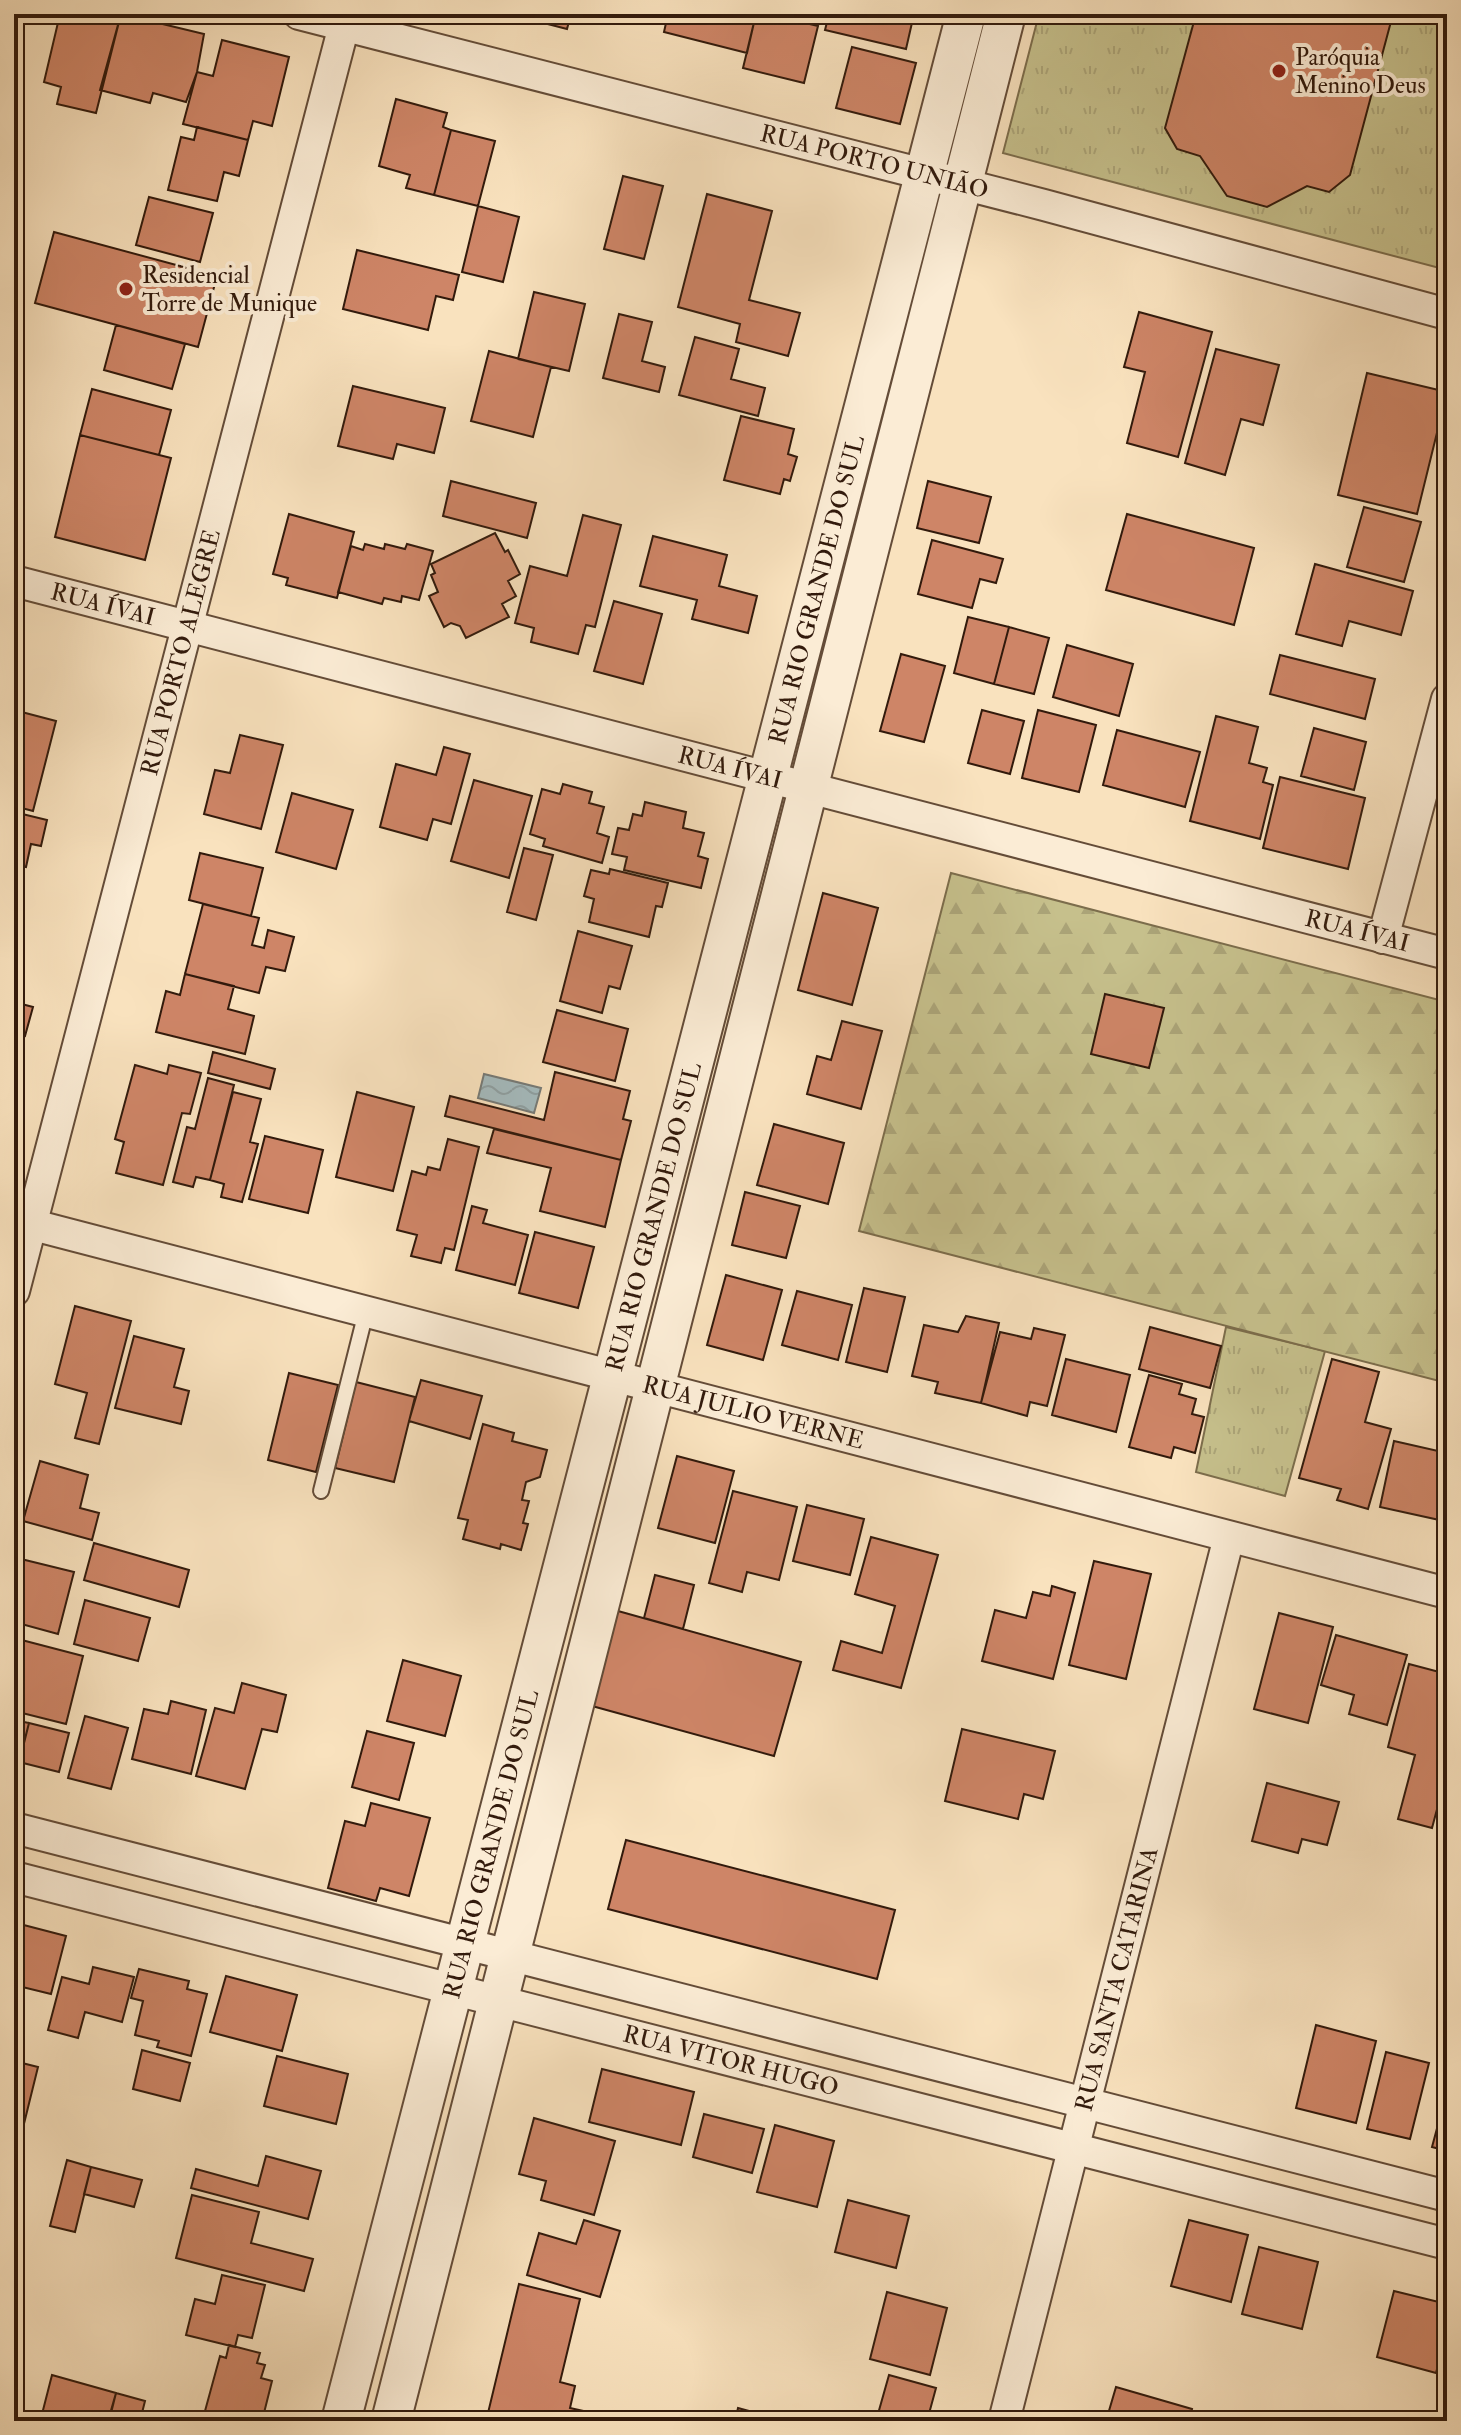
<svg xmlns="http://www.w3.org/2000/svg" width="1461" height="2435" font-family="'IM FELL Double Pica',serif">
<defs>
<pattern id="grass-tufts" width="24" height="20" patternUnits="userSpaceOnUse" patternTransform="scale(2)"><rect width="24" height="20" fill="#c6c08c"/><path d="M3 7l-1-3M5 7V3M7 7l1-3M15 17l-1-3M17 17v-4M19 17l1-3" fill="none" stroke="#aba478"/></pattern>
<pattern id="forest-firs" width="22" height="20" patternUnits="userSpaceOnUse" patternTransform="scale(2)"><rect width="22" height="20" fill="#c6c08c"/><path d="M5 1l3.5 6h-7zM16 11l3.5 6h-7z" fill="#aba478"/></pattern>
<pattern id="water-waves" width="16" height="10" patternUnits="userSpaceOnUse" patternTransform="scale(2)"><rect width="16" height="10" fill="#a4babd"/><path d="M0 5q4-4 8 0t8 0" fill="none" stroke="#8e9fa1"/></pattern>
</defs>
<rect width="100%" height="100%" fill="#f9e2be"/>
<filter id="stains"><feTurbulence type="fractalNoise" baseFrequency=".0025" numOctaves="4"/><feColorMatrix values="0 0 0 0 .2 0 0 0 0 .09 0 0 0 0 .02 0 0 0 .5 -.17"/></filter>
<radialGradient id="worn" r=".72"><stop offset=".6" stop-color="#630" stop-opacity="0"/><stop offset="1" stop-color="#630" stop-opacity=".3"/></radialGradient>
<path fill="url(#grass-tufts)" stroke="#7c6d4c" stroke-width="2" d="M1039,14H1447V270L1003,153Z
M1226,1327L1325,1351L1285,1496L1196,1472Z"/>
<path fill="url(#forest-firs)" stroke="#7c6d4c" stroke-width="2" d="M951,873L1447,1002V1383L859,1231Z"/>
<path fill="url(#water-waves)" stroke="#767a76" stroke-width="2" d="M484,1074L541,1088L534,1113L478,1098Z"/>
<path fill="#ce8567" stroke="#321a0c" stroke-width="2" d="M60,14H121L96,113L57,104L61,87L44,82Z
M121,14L204,34L197,72L186,102L153,93L150,103L100,90Z
M509,14H571L567,29Z
M668,14H756L747,53L664,32Z
M756,14H768L818,26L804,83L743,68Z
M829,14H914L906,49L825,30Z
M1196,14H1393L1350,175L1329,192L1307,186L1267,207L1227,196L1200,156L1177,149L1165,128Z
M14,16L21,18L17,38L23,39L14,79Z
M222,40L289,57L272,126L253,121L248,140L183,124L197,72L213,76Z
M852,47L916,63L900,124L836,108Z
M396,99L447,113L443,127L451,130L434,195L406,188L410,175L379,166Z
M197,127L248,140L239,176L224,172L217,201L168,190L181,137L194,140Z
M451,130L495,141L478,206L434,195Z
M623,176L663,186L644,259L604,249Z
M707,194L772,211L749,300L800,313L788,356L736,342L740,324L678,307Z
M149,197L213,213L200,262L136,245Z
M478,206L519,217L503,282L462,272Z
M54,232L217,276L198,347L35,303Z
M357,250L459,275L453,300L436,296L428,330L343,309Z
M534,292L585,304L569,371L518,359Z
M1139,312L1212,332L1178,457L1127,443L1145,372L1124,367Z
M619,314L652,322L642,361L665,367L659,392L603,378Z
M116,325L185,344L172,389L104,370Z
M695,337L739,349L731,379L765,388L758,416L679,395Z
M1216,349L1279,365L1263,425L1241,419L1225,475L1185,463Z
M489,351L551,367L533,437L471,421Z
M1367,373L1447,392L1417,514L1338,495Z
M353,386L445,408L434,453L397,444L393,459L338,446Z
M92,389L171,410L159,455L80,435Z
M741,416L794,429L788,454L797,457L790,481L784,479L780,494L724,480Z
M80,435L171,458L145,560L55,537Z
M451,481L536,503L527,538L443,516Z
M928,481L991,497L979,543L917,528Z
M1364,507L1421,522L1404,582L1347,567Z
M289,514L354,532L337,598L286,585L288,578L273,574Z
M1127,514L1254,548L1234,625L1106,590Z
M583,515L621,525L595,627L586,625L578,654L531,642L534,628L515,623L530,566L567,576Z
M495,533L505,552L508,550L520,574L508,581L516,596L502,604L509,617L466,638L460,626L451,623L444,627L429,596L438,592L431,575L435,573L431,564Z
M653,536L727,555L719,586L757,596L748,633L692,619L697,600L640,586Z
M932,540L1003,559L996,583L980,579L972,608L918,594Z
M365,544L384,549L385,544L405,549L407,544L433,551L419,600L402,596L401,602L384,598L382,604L338,592L351,546L363,550Z
M1315,564L1413,591L1401,635L1349,621L1342,646L1296,634Z
M614,601L662,614L643,684L594,671Z
M968,617L1009,627L994,684L954,673Z
M1009,627L1049,638L1034,694L994,684Z
M1067,645L1133,664L1119,716L1053,697Z
M901,654L945,666L924,742L880,731Z
M1280,655L1375,679L1365,719L1270,694Z
M14,710L56,721L33,811L14,806Z
M982,710L1024,721L1010,774L968,763Z
M1038,710L1096,725L1079,792L1022,778Z
M1216,716L1258,727L1249,763L1267,768L1263,782L1273,785L1260,839L1190,821Z
M1314,728L1366,742L1354,790L1301,776Z
M1117,730L1200,752L1185,807L1103,785Z
M240,735L283,745L261,829L204,814L215,770L230,773Z
M444,747L470,754L451,824L433,819L427,840L380,827L396,764L436,775Z
M1280,777L1365,798L1348,869L1263,848Z
M474,780L532,796L509,878L451,861Z
M563,784L592,792L589,803L604,807L597,833L609,837L602,863L543,846L545,839L530,834L542,789L560,794Z
M292,793L353,810L336,869L276,852Z
M645,802L686,812L683,828L704,833L698,856L708,859L701,888L624,870L627,857L612,854L618,828L629,830L633,814L642,816Z
M14,812L47,820L41,846L31,844L26,867L14,865Z
M524,848L553,855L536,920L507,912Z
M200,853L263,868L251,916L189,900Z
M610,869L668,883L662,907L656,906L649,937L589,922L594,899L584,896L591,870L609,874Z
M823,893L878,908L852,1005L798,990Z
M203,904L259,918L252,945L264,948L268,930L294,937L285,971L266,967L259,993L185,974Z
M578,931L632,946L620,989L609,986L602,1013L560,1001Z
M14,965L22,967L15,992H14Z
M185,974L234,986L228,1009L254,1016L245,1054L156,1032L166,991L180,995Z
M1105,994L1164,1008L1149,1068L1091,1054Z
M14,1002L33,1007L25,1036L14,1033Z
M557,1010L628,1029L615,1081L543,1062Z
M842,1021L882,1031L861,1109L807,1094L817,1056L831,1060Z
M213,1052L275,1069L270,1089L208,1073Z
M135,1065L167,1074L169,1065L201,1073L190,1114L182,1113L163,1185L116,1173L124,1142L115,1139Z
M555,1072L630,1091L623,1119L631,1121L621,1160L445,1116L450,1096L544,1120Z
M208,1078L234,1085L210,1180L196,1177L193,1187L173,1182L187,1127L195,1129Z
M233,1092L261,1099L250,1142L258,1144L242,1202L221,1197L224,1184L210,1180Z
M357,1092L414,1107L393,1191L336,1177Z
M774,1124L844,1143L828,1204L757,1185Z
M494,1129L621,1160L605,1227L540,1211L551,1168L487,1153Z
M265,1136L323,1150L308,1213L249,1199Z
M448,1139L479,1147L454,1250L445,1248L441,1263L411,1256L417,1235L397,1230L412,1171L426,1175L428,1167L440,1170Z
M745,1192L800,1206L786,1258L732,1245Z
M472,1206L487,1210L483,1223L528,1235L515,1285L456,1270Z
M535,1232L594,1247L578,1308L519,1293Z
M726,1275L782,1290L763,1360L707,1345Z
M864,1288L905,1297L887,1372L846,1362Z
M797,1291L852,1305L838,1360L782,1345Z
M75,1306L131,1321L99,1444L75,1438L87,1393L55,1384Z
M966,1316L999,1323L981,1403L935,1393L938,1382L912,1376L924,1325L958,1332Z
M1150,1327L1221,1346L1210,1388L1139,1369Z
M1034,1328L1065,1335L1047,1406L1030,1402L1027,1416L981,1403L1000,1332L1031,1339Z
M134,1336L184,1349L174,1387L189,1391L181,1424L115,1408Z
M1066,1359L1130,1375L1116,1432L1052,1415Z
M1332,1359L1379,1372L1365,1422L1391,1429L1368,1509L1337,1500L1341,1489L1299,1478Z
M289,1373L338,1385L316,1472L268,1460Z
M1149,1375L1182,1384L1179,1394L1196,1399L1192,1414L1204,1417L1195,1453L1174,1447L1171,1458L1129,1447Z
M421,1380L482,1396L470,1439L409,1421Z
M356,1382L415,1397L394,1482L335,1468Z
M483,1424L514,1433L512,1441L547,1450L540,1477L526,1482L522,1500L529,1501L523,1523L528,1524L521,1550L501,1544L500,1549L463,1539L468,1520L458,1518Z
M1394,1441L1447,1453V1508L1444,1521L1380,1507Z
M677,1456L734,1471L715,1543L658,1528Z
M40,1461L88,1475L80,1508L99,1513L92,1540L23,1521Z
M733,1491L797,1507L779,1580L747,1572L742,1592L709,1583Z
M807,1505L864,1519L850,1575L793,1561Z
M871,1537L938,1555L901,1688L833,1670L841,1641L882,1653L895,1606L855,1594Z
M94,1543L189,1570L179,1607L84,1580Z
M17,1558L74,1572L58,1634L14,1622V1570Z
M1094,1561L1151,1574L1126,1679L1069,1665Z
M655,1575L694,1585L683,1629L644,1618Z
M1052,1586L1075,1593L1053,1679L982,1661L995,1610L1026,1618L1033,1592L1050,1596Z
M85,1600L150,1618L138,1661L74,1644Z
M618,1611L801,1662L774,1756L592,1706Z
M1279,1613L1333,1627L1308,1723L1254,1709Z
M1336,1635L1407,1655L1387,1725L1349,1714L1354,1695L1321,1685Z
M14,1638L83,1656L66,1724L14,1711Z
M403,1660L461,1676L445,1736L387,1721Z
M1409,1664L1447,1674V1772L1432,1828L1398,1819L1415,1755L1388,1747Z
M242,1683L286,1695L277,1732L262,1729L245,1789L196,1776L215,1708L234,1713Z
M171,1701L206,1710L191,1774L132,1759L144,1709L168,1714Z
M85,1716L128,1728L111,1789L68,1778Z
M14,1720L29,1723L16,1775L14,1774Z
M29,1723L69,1733L59,1772L19,1762Z
M962,1729L1055,1751L1043,1799L1024,1794L1018,1819L945,1801Z
M367,1731L414,1743L399,1800L352,1787Z
M1267,1783L1339,1802L1327,1845L1302,1839L1298,1853L1252,1841Z
M371,1803L430,1818L409,1896L380,1888L376,1901L328,1888L345,1821L365,1826Z
M626,1840L895,1910L877,1979L608,1909Z
M16,1923L66,1936L51,1994L14,1985Z
M93,1967L134,1977L122,2022L85,2012L78,2038L48,2030L62,1977L89,1984Z
M139,1969L189,1981L187,1989L207,1994L191,2056L157,2047L159,2041L135,2035L143,2001L131,1998Z
M226,1976L297,1995L282,2051L210,2032Z
M1316,2025L1376,2041L1356,2123L1296,2108Z
M142,2050L190,2063L180,2101L133,2089Z
M1386,2052L1429,2063L1410,2139L1367,2129Z
M277,2056L348,2074L336,2124L264,2106Z
M14,2061L38,2067L18,2148L14,2147Z
M602,2069L694,2092L681,2145L589,2122Z
M1447,2091V2151L1432,2147Z
M704,2114L764,2129L752,2173L693,2157Z
M534,2118L615,2141L594,2215L541,2200L546,2181L519,2174Z
M775,2125L834,2141L817,2207L757,2192Z
M266,2156L321,2171L308,2219L191,2188L196,2169L258,2186Z
M67,2160L91,2167L75,2232L50,2226Z
M91,2167L142,2180L134,2207L84,2194Z
M192,2195L259,2212L251,2243L313,2259L304,2291L176,2258Z
M848,2200L909,2216L896,2268L835,2252Z
M584,2220L620,2231L600,2297L527,2275L539,2233L576,2244Z
M1189,2220L1248,2235L1231,2302L1171,2286Z
M1259,2247L1318,2262L1302,2329L1242,2314Z
M222,2275L265,2285L252,2338L238,2335L235,2347L186,2335L195,2299L215,2304Z
M519,2284L580,2299L560,2382L575,2386L570,2408L597,2414L595,2421H511V2419L488,2413Z
M1394,2291L1447,2304V2331L1436,2373L1377,2357Z
M887,2292L947,2308L930,2375L870,2359Z
M229,2345L260,2353L257,2363L265,2365L261,2378L272,2381L262,2421H245L205,2411L220,2356L226,2358Z
M1447,2372V2406L1439,2404Z
M52,2375L116,2393L108,2421H53L41,2418Z
M889,2375L936,2388L927,2421H876Z
M1116,2387L1192,2409L1189,2421H1106Z
M116,2393L145,2401L140,2421H109Z
M738,2408L786,2421H735Z"/>
<g fill="none" stroke-linecap="round" stroke-linejoin="round">
<defs>
<path id="service" d="M321,1491L366,1312"/>
<g id="minor">
<path id="s1" d="M299,14L1044,205L1447,314"/>
<path id="s2" d="M14,581L1447,954"/>
<path d="M1383,938L1447,699"/>
<path id="s3" d="M14,1220L1447,1593"/>
<path id="s4" d="M14,1291L347,14"/>
<path d="M14,1828L1447,2196"/>
<path id="s5" d="M14,1877L1447,2244"/>
<path id="s6" d="M1004,2421L1229,1537"/>
</g>
<g id="tertiary">
<path id="s7" d="M341,2421L966,14"/>
<path d="M391,2421L1006,14"/>
</g>
</defs>
<use href="#service" stroke="#644c38" stroke-width="18"/>
<use href="#minor" stroke="#644c38" stroke-width="34"/>
<use href="#tertiary" stroke="#644c38" stroke-width="42"/>
<use href="#service" stroke="#fbecd5" stroke-width="14"/>
<use href="#minor" stroke="#fbecd5" stroke-width="30"/>
<use href="#tertiary" stroke="#fbecd5" stroke-width="38"/>
</g>
<g fill="#8f2418" stroke="#fbecd5" stroke-width="3">
<circle cx="1279" cy="71" r="8"/>
<circle cx="126" cy="289" r="8"/>
</g>
<g text-anchor="middle" stroke-width="8" stroke-linejoin="round" paint-order="stroke">
<g font-size="24" fill="#321a0c" stroke="#fbecd5" text-anchor="start">
<text x="1295" y="65">Paróquia<tspan x="1295" dy="28">Menino Deus</tspan></text>
<text x="142" y="283">Residencial<tspan x="142" dy="28">Torre de Munique</tspan></text>
</g>
<g font-size="24" fill="#321a0c" stroke="#fbecd5">
<text dy="8" stroke="none"><textPath href="#s1" startOffset="594">RUA PORTO UNIÃO</textPath></text>
<text dy="8" stroke="none"><textPath href="#s7" startOffset="1892">RUA RIO GRANDE DO SUL</textPath></text>
<text dy="8" stroke="none"><textPath href="#s2" startOffset="92">RUA ÍVAI</textPath></text>
<text dy="8" stroke="none"><textPath href="#s4" startOffset="660">RUA PORTO ALEGRE</textPath></text>
<text dy="8" stroke="none"><textPath href="#s2" startOffset="740">RUA ÍVAI</textPath></text>
<text dy="8" stroke="none"><textPath href="#s2" startOffset="1388">RUA ÍVAI</textPath></text>
<text dy="8" stroke="none"><textPath href="#s7" startOffset="1244">RUA RIO GRANDE DO SUL</textPath></text>
<text dy="8" stroke="none"><textPath href="#s3" startOffset="764">RUA JULIO VERNE</textPath></text>
<text dy="8" stroke="none"><textPath href="#s7" startOffset="596">RUA RIO GRANDE DO SUL</textPath></text>
<text dy="8" stroke="none"><textPath href="#s6" startOffset="456">RUA SANTA CATARINA</textPath></text>
<text dy="8" stroke="none"><textPath href="#s5" startOffset="740">RUA VITOR HUGO</textPath></text>
</g>
</g>
<rect width="1461" height="2435" fill="none" stroke="#f9e2be" stroke-width="48"/>
<rect x="16" y="16" width="1429" height="2403" fill="none" stroke="#321a0c" stroke-width="4"/>
<rect x="24" y="24" width="1413" height="2387" fill="none" stroke="#321a0c" stroke-width="2"/>
<rect width="100%" height="100%" filter="url(#stains)"/>
<rect width="100%" height="100%" fill="url(#worn)"/>
</svg>
